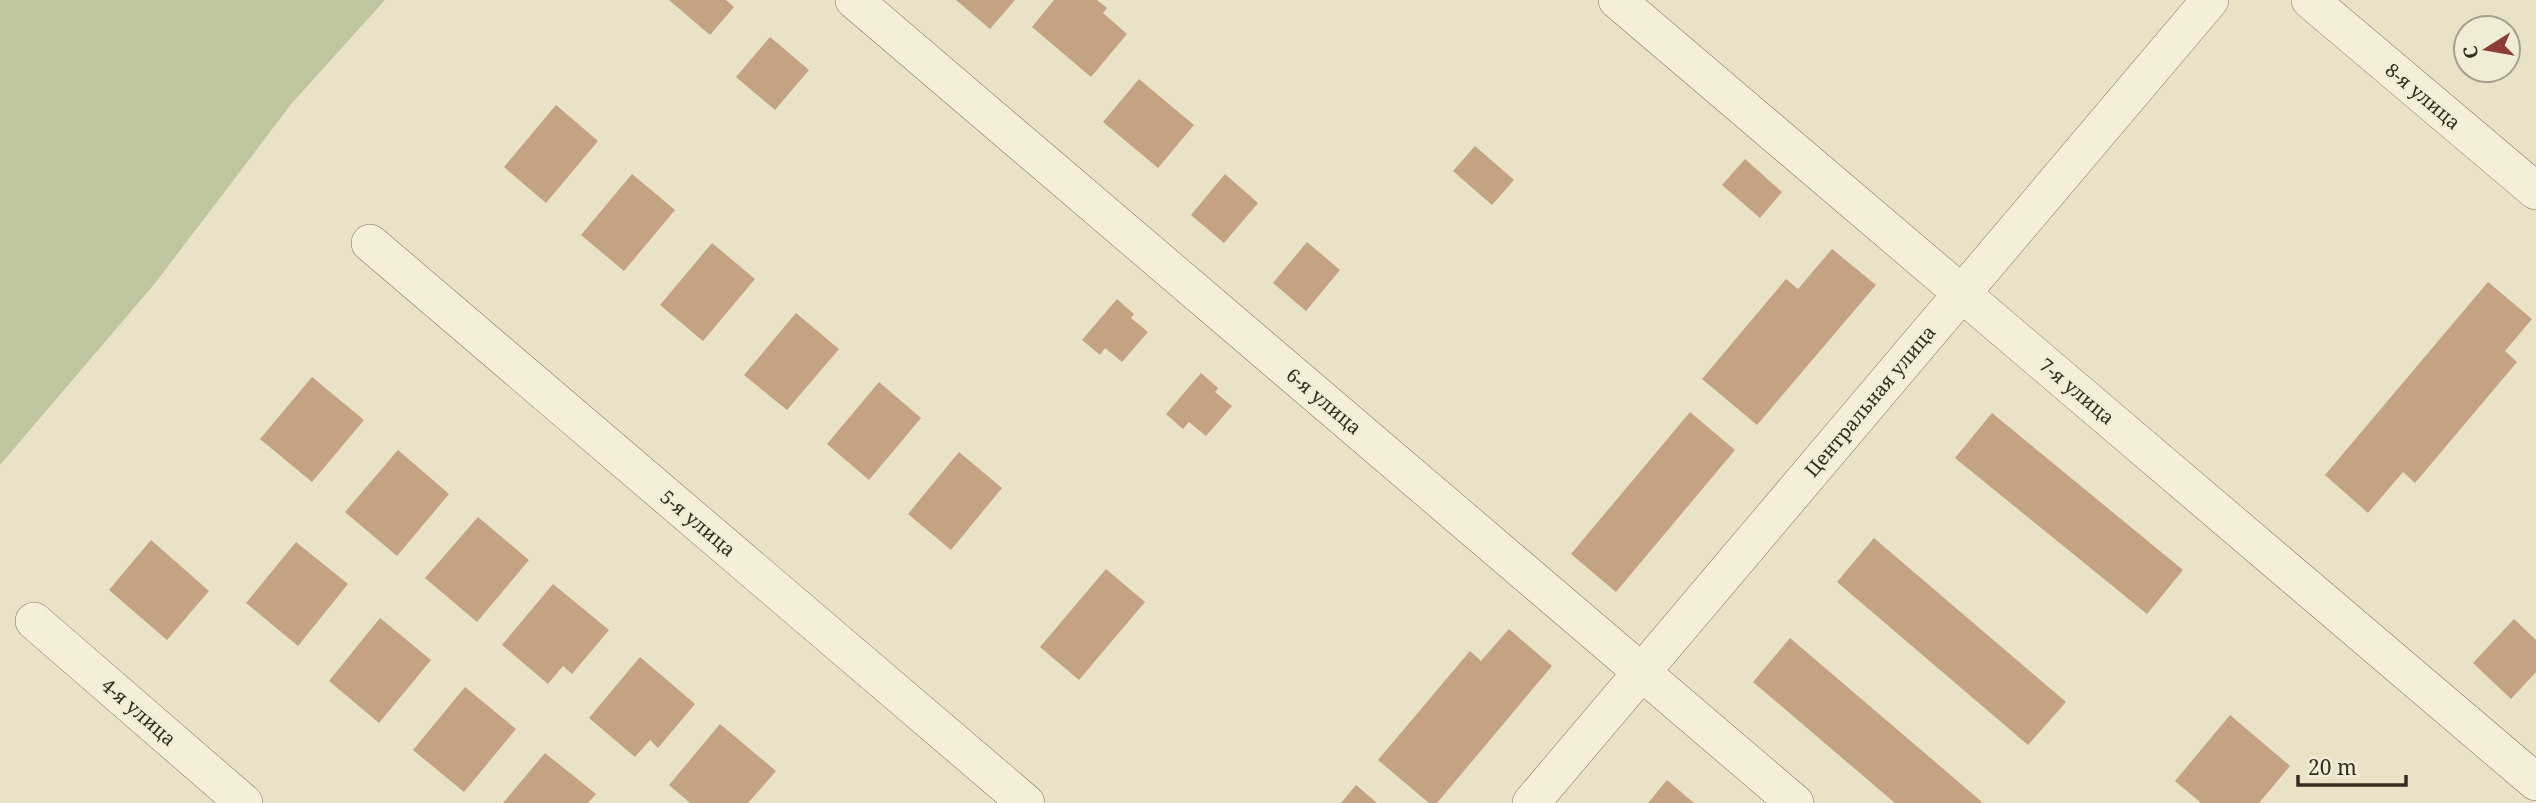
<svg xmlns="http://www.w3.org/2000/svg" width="2536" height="803" font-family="'Noto Serif',serif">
<rect width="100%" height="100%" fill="#e9e2c7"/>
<path fill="#bdc69d" d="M0,0H385L292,103L156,282L0,465Z"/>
<path fill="#c3a382" d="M669,0H726L734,7L710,35Z
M956,0H1015L990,29Z
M1054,0H1097L1107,8L1103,13L1127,34L1091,77L1032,27Z
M770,37L809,70L775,110L736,77Z
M1139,79L1194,125L1158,168L1103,122Z
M556,105L598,141L546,203L504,167Z
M1475,146L1514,180L1492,205L1453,171Z
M1745,159L1782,192L1760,218L1722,185Z
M632,174L675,210L624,271L581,235Z
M1225,174L1258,203L1224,243L1191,215Z
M1307,242L1340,270L1306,311L1273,283Z
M712,243L755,279L703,341L660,305Z
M1832,249L1876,285L1757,425L1702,379L1786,279L1798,289Z
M2488,282L2532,319L2505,351L2517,362L2415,483L2403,472L2368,513L2325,475Z
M1117,299L1134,314L1131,318L1148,332L1122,362L1105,348L1100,355L1082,340Z
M796,313L839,349L787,410L744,375Z
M1201,373L1218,388L1215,392L1232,406L1206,436L1189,422L1183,429L1166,414Z
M312,377L364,420L312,482L260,439Z
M879,382L921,418L869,480L827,444Z
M1690,412L1735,450L1616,592L1571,554Z
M1992,413L2183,570L2147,614L1955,458Z
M398,450L449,494L397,556L345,512Z
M959,452L1002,488L951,550L908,514Z
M478,517L529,560L477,622L425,578Z
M1874,538L2066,702L2028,745L1837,582Z
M151,540L209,591L167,640L109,590Z
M296,542L348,584L298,646L246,603Z
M1106,569L1145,602L1079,680L1040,647Z
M553,584L609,630L572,674L563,666L548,684L502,645Z
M380,618L431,660L379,723L329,681Z
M2514,619L2536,640V672L2511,699L2473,663Z
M1509,629L1552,666L1437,803H1429L1378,760L1470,651L1481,661Z
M1790,638L1982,802L1980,803H1895L1753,682Z
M640,657L695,704L658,748L650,740L635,757L589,718Z
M465,687L516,729L464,792L413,750Z
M2230,715L2290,766L2259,803H2201L2175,781Z
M720,724L776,771L748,803H690L669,785Z
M545,753L596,794L588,803H503Z
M1667,780L1694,803H1648Z
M1356,785L1377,803H1341Z"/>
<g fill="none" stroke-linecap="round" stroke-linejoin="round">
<defs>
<path id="minor" d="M854,0L1795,803
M1617,0L2536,782
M2310,0L2536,191
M370,243L1026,803
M34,621L244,803
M1531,803L2210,0"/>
</defs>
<use href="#minor" stroke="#83755f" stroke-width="38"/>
<use href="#minor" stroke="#f5efda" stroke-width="37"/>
</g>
<g text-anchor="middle" stroke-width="5" stroke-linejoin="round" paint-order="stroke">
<g font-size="19" fill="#352c21" stroke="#f1ecd6">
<text transform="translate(2423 96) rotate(40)" y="7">8-я улица</text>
<text transform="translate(2077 391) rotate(40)" y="7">7-я улица</text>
<text transform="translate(1324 401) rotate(40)" y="7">6-я улица</text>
<text transform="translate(1870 401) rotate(-50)" y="7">Центральная улица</text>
<text transform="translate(698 523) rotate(40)" y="7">5-я улица</text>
<text transform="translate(139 712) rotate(41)" y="7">4-я улица</text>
</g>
</g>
<g transform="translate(2487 49) rotate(259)"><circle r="33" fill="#f1ecd6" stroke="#a69f8e" stroke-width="2"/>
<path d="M0-5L12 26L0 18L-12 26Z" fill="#8b3d36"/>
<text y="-10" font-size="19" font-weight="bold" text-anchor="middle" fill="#352c21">С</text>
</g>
<path d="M2298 775v10h108v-10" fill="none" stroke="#352c21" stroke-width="3.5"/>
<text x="2308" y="775" font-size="21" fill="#352c21" stroke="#f1ecd6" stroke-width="5" paint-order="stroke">20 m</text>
</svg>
